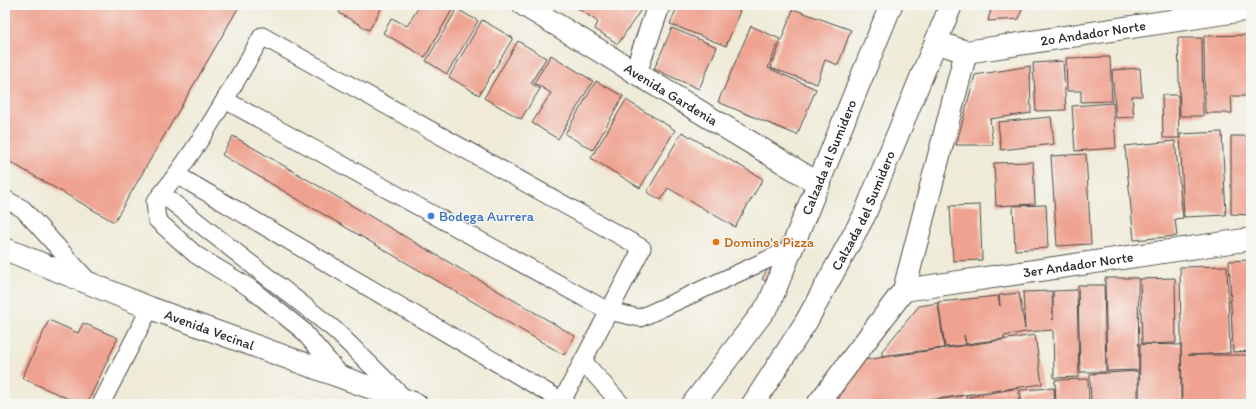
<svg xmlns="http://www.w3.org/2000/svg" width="1256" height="409" font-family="Itim,sans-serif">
<rect width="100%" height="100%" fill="#f6f6f2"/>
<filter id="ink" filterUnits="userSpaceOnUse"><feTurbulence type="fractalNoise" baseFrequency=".025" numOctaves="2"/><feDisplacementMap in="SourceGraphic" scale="8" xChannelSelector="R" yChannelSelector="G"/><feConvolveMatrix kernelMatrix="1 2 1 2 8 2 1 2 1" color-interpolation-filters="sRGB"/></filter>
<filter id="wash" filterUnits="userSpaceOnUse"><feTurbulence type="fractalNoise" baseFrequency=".012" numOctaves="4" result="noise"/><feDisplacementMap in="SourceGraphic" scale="16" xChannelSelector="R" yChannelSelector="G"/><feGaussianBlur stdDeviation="0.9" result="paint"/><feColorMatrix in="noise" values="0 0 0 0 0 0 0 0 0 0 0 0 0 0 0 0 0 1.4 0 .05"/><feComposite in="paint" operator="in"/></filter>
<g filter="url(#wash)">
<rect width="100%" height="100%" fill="#efebd8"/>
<g id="blocks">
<path fill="#efa290" d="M5,5H240L114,222L5,159Z
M343,5H383L369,30L339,13Z
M420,5H455L425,57L383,33L392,18L407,26Z
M573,5H638L642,8L618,44L595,29L598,22Z
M678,5H726L740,11L726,46L670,24Z
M992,5H1023L1019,19L988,21Z
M457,9L478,21L447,74L426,61Z
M793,9L851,30L838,65L825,60L817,84L771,68Z
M482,20L513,38L479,95L449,77Z
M751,26L780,39L768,68L816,89L797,135L718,102Z
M672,28L717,47L699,89L654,69Z
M1248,35L1249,96H1231L1232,113H1205L1204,36Z
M1178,38H1202L1203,116H1180Z
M518,41L546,58L531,83L540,89L521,119L484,98Z
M551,55L593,81L558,139L532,123L551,93L534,83Z
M1110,57L1112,101L1081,102V91H1067L1066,58Z
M1063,61L1066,110L1036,111L1033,63Z
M1030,66L1031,113L990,119L993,145H956L975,75Z
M1140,68L1142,96H1132L1134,117L1116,118L1112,70Z
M596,81L623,96L593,150L565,134Z
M1162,95H1178L1179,138H1163Z
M626,100L675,130L640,188L591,158Z
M1113,103L1116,148L1075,151L1072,106Z
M1051,117L1054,144L1001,150L998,122Z
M682,132L763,179L735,227L668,188L661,200L647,192Z
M1222,132L1226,215L1184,217L1180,134Z
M233,136L575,336L564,355L222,155Z
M1231,136H1251V215L1231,214Z
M1175,141L1183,218L1175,219L1177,236L1134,240L1125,146Z
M1086,154L1091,244L1057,246L1051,156Z
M1033,162L1035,204L996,206L994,163Z
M980,205L982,260L953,261L950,206Z
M1046,205L1048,248L1015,250L1013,206Z
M1251,260V351L1233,352L1229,261Z
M772,261L782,267L772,285L762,279Z
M1227,266L1230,353L1188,355H1251V404H1182L1180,267Z
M1105,278H1138L1139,370L1107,371Z
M1175,278L1176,343L1142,344L1140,279Z
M1078,285H1104L1106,372H1080Z
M1077,290L1079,377L1054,378L1053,330L1025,332L1004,336V339L966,344L964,335L966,345L945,347L938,302L998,296L1000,306L999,295L1019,293L1025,329L1023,292L1052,291L1053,320V291Z
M938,303L944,348L882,356V351L919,306Z
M49,320L78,333L83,323L118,338L87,404H80L22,378Z
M1035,335L1042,384L903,404H836L858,361Z
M1140,344L1181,345V404H1139Z
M1138,371V404H1091L1090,374Z
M1088,379L1089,404H1056L1055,380Z
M1018,388L1019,404H970L969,397Z
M1054,388L1055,404H1021L1020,390Z
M966,395L967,404H918V403Z"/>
</g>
</g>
<g filter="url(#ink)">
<use href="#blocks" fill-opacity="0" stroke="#484845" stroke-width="1"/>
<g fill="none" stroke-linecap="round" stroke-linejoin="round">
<defs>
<path id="service" d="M225,100L608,311L640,318L793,248
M177,175L562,401L642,248L262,36C229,93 197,151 155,202L157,220L196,255L250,288L302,330L344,379
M162,194L335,330L404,398
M5,199L23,209L90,283
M583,361L621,404
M101,404L150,308"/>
<g id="minor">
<path id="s1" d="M524,5L819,184"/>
<path id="s2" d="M936,42L966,52L1251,9"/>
<path d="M636,71L659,5"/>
<path id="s3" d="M904,290L1251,239"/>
<path d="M818,404L904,290L966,52"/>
</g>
<g id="tertiary">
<path id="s4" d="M5,249L150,308L416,404"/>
</g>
<g id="secondary">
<path id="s5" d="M693,404L769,304L891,5"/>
<path id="s6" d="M753,404L806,322L864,216L951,5"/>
</g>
</defs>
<use href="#service" stroke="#484845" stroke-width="19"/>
<use href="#minor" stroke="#484845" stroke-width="24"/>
<use href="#tertiary" stroke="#484845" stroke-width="24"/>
<use href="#secondary" stroke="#484845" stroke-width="24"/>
<use href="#service" stroke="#fff" stroke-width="17"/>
<use href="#minor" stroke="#fff" stroke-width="22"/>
<use href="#tertiary" stroke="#fff" stroke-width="22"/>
<use href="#secondary" stroke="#fff" stroke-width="22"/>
</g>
</g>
<circle fill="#3f7fe0" stroke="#f6f6f2" stroke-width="1.5" cx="431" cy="216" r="4"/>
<circle fill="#e8710a" stroke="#f6f6f2" stroke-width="1.5" cx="716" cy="242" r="4"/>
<g text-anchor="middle" stroke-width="3" stroke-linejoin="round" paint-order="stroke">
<g font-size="14" fill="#2b2b2b" stroke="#f6f6f2">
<text dy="5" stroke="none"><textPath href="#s2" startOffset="160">2o Andador Norte</textPath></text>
<text dy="5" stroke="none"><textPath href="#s1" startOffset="172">Avenida Gardenia</textPath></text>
<text dy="5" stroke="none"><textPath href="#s5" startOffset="284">Calzada al Sumidero</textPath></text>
<text dy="5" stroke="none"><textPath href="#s6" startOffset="223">Calzada del Sumidero</textPath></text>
<text dy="5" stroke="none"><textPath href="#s3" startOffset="176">3er Andador Norte</textPath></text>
<text dy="5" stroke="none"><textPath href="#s4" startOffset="220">Avenida Vecinal</textPath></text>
</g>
<g font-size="14" fill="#366cbe" stroke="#f6f6f2" text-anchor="start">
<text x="439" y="221">Bodega Aurrera</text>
</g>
<g font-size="14" fill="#c56008" stroke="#f6f6f2" text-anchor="start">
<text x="724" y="247">Domino's Pizza</text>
</g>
</g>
<rect width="1256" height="409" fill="none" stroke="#f6f6f2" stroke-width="20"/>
</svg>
